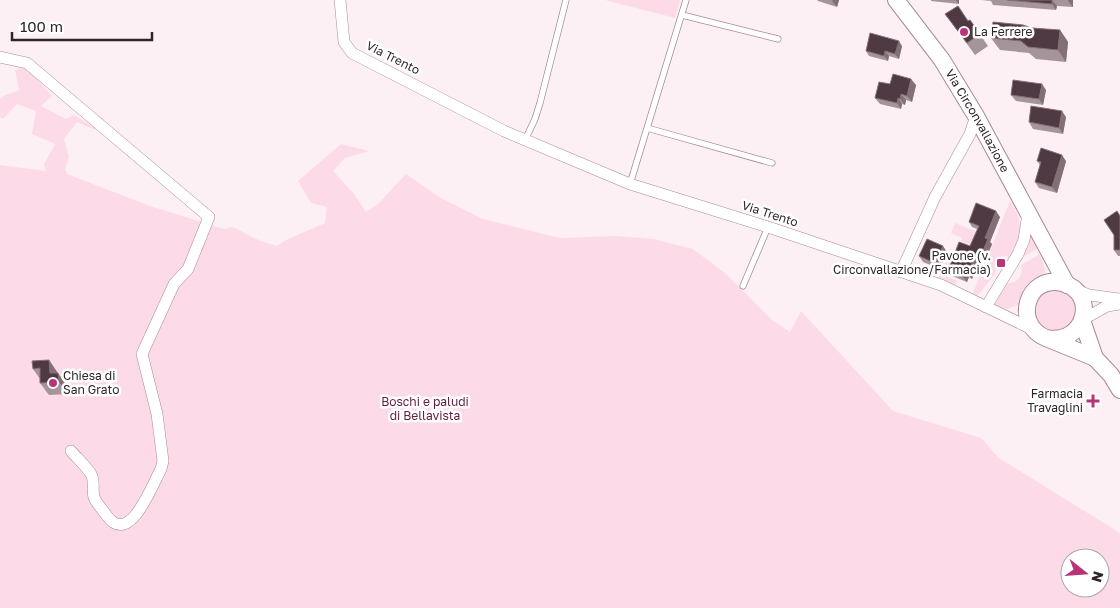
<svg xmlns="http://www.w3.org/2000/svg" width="1120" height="608" font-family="'Golos Text',sans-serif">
<rect width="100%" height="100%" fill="#fcf0f4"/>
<path fill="#fddae7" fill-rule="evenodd" d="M605,0H680L675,18Z
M25,66L52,96L41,106L66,119L74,115L95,128V130L77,122L64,139L69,157L65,169L67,174L150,206L224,229L233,227L256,239L277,246L286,240L325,223L327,207L311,203L298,181L341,144L369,151L345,158L333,171L354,194L366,212L378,204L406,174L439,197L483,219L560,238L615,236L654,239L693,249L725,273L772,320L790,332L801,311L893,411L981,438L999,458L1120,533V608H0V165L46,171L44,164L55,144L32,134L36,111L17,104L3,119L0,117V99L3,96L19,90L15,70ZM1070,558H1100V588H1070Z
M1010,201C1025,223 1021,235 1011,258L1003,256C995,260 994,265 996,273L977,296L972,295Z
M955,223L980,233L975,246L961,241L962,238L951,233Z
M1031,229L1039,248L1019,259Z
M950,250L956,253V260L949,277L957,281L955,285L938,278Z
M1040,254L1045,269L1044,276L1018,305L1007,309L992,305L1005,283C1017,284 1024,276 1021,265Z
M1049,288L1072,294L1078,317L1063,333L1038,328L1033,302Z"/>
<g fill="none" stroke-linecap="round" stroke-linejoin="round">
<defs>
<path id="lane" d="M682,15L778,39
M647,128L772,163
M525,140L535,119L540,103L566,0
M630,184L686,0
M743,286L768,227"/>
<path id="street" d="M340,0L344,42L352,53L504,131L630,184L768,227L941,285L1034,330
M0,57L27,63L209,217L188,269L174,284L142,354L157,414L163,461L161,469C152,485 130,547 107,516C103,510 96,503 94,497C92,490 95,480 91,474C86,466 77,458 71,451
M901,272L935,197L970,134L976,116
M1075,290L1089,295L1120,299
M986,307L1018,254L1024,240L1028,213
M1082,320L1107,306L1120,304"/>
<g id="secondary">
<path id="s1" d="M896,0L942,60L976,116L1067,285"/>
<path d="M1082,320L1095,358L1111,375L1120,390"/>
<path d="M1046,338C1086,346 1099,292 1062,283C1027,274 1012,324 1046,338L1095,358"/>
</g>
</defs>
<use href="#lane" stroke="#a58b95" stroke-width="7"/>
<use href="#street" stroke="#a58b95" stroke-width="12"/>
<use href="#secondary" stroke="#a58b95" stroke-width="18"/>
<use href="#lane" stroke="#fff" stroke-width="5.5"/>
<use href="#street" stroke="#fff" stroke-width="11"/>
<use href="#secondary" stroke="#fff" stroke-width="16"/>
</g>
<path fill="#a6949b" d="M817,0H839L837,7L818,1Z
M931,0H959V4L931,1Z
M981,0H1073V7L1057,6L1056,10L993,5L991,1Z
M970,20L988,46L975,55L954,26Z
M1032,28L1060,30L1068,42L1066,62L1036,59L1029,53L1000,50L991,38Z
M902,46L899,59L889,56L888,61L869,56L866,51Z
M890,84L916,85L912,102L906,100L905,105L902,104L901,109L880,104L875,98Z
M1046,90L1043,105L1016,101L1011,95Z
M1066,117L1063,134L1033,129L1029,122Z
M1037,161H1066L1057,193L1039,188L1035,182L1040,165Z
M1120,216V256H1118L1114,250Z
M1000,217L990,242L992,244L985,261L980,259L972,279L969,277L967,282L952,276L948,271L970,246L977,229L972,227L969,222Z
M947,252L940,269L923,262L919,256Z
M49,360L66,385L67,394L49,395L40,383V379L33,369Z"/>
<path fill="#837077" d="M833,0H839L837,7L832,1Z
M956,0H959V4Z
M1052,0L1057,6L1056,10L1052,4Z
M1069,0H1073V7L1068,1Z
M1060,30L1068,42L1066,62L1058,50Z
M899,41L902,46L899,59L895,54Z
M885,51L889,56L888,61L884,56Z
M911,79L916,85L912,102L907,96Z
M1042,84L1046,90L1043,105L1039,99Z
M901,94L906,100L905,105L900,99Z
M898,98L902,104L901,109L897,103Z
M1062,111L1066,117L1063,134L1059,128Z
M1062,155L1066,161L1057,193L1052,187Z
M996,211L1000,217L990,242L992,244L985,261L981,255L985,238Z
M943,246L947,252L940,269L935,263Z
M976,253L980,259L972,279L968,273Z
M965,272L969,277L967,282L963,277Z
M49,360L57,372L58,382L50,373Z
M58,373L66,385L67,394L59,382Z"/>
<path fill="#4f3942" stroke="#837077" d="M1007,0H1052V4Z
M958,6L968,21L970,20L980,34L967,43L945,14Z
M993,22L1023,25L1032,28L1060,30L1058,50L1028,47L1021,41L991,38Z
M870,33L899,41L895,54L885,51L884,56L866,51Z
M893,74L911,79L907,96L901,94L900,99L898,98L897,103L875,98L879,82L890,84Z
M1013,80L1042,84L1039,99L1011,95Z
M1031,106L1062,111L1059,128L1029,122Z
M1041,148L1062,155L1052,187L1035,182L1041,162L1037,161Z
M976,203L996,211L985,238L988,239L981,255L976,253L968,273L965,272L963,277L948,271L959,242L970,246L979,226L969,222Z
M1117,211L1120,216V250H1114V235L1104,220Z
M927,239L943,246L935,263L919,256Z
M49,360L50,373H58L59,382L40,383V368L33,369L32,361Z"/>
<g fill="#b83479" stroke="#fff" stroke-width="2">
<circle cx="964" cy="32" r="5"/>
<rect x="996" y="258" width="10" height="10" rx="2.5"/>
<circle cx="53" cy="383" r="5"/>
<path d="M1090.5 393.5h5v5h5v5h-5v5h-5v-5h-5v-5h5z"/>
</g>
<g text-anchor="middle" stroke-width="5" stroke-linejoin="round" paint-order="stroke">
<g font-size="12" fill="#2f2529" stroke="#fff" text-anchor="start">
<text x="974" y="36">La Ferrere</text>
<text x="991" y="260" text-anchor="end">Pavone (v.<tspan x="991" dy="14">Circonvallazione/Farmacia)</tspan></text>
<text x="63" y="380">Chiesa di<tspan x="63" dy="14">San Grato</tspan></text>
<text x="1083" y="398" text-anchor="end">Farmacia<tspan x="1083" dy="14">Travaglini</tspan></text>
</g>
<g font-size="12" fill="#2f2529" stroke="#fff">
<text transform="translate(393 58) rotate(27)" y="4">Via Trento</text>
<text dy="4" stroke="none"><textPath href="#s1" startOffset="146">Via Circonvallazione</textPath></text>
<text transform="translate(770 214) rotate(18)" y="4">Via Trento</text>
</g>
<g font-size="12" fill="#641b41" stroke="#fff">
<text x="425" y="406">Boschi e paludi<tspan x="425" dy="14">di Bellavista</tspan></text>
</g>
</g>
<g transform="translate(1085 573) rotate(107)"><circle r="24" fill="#ffffff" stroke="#aca8a9"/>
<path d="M0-4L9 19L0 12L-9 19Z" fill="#b83479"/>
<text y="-8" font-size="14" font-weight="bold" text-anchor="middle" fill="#2f2529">N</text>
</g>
<path d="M12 32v8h140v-8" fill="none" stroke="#2f2529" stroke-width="2.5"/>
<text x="20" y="32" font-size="15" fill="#2f2529" stroke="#ffffff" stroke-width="4" paint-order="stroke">100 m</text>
</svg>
